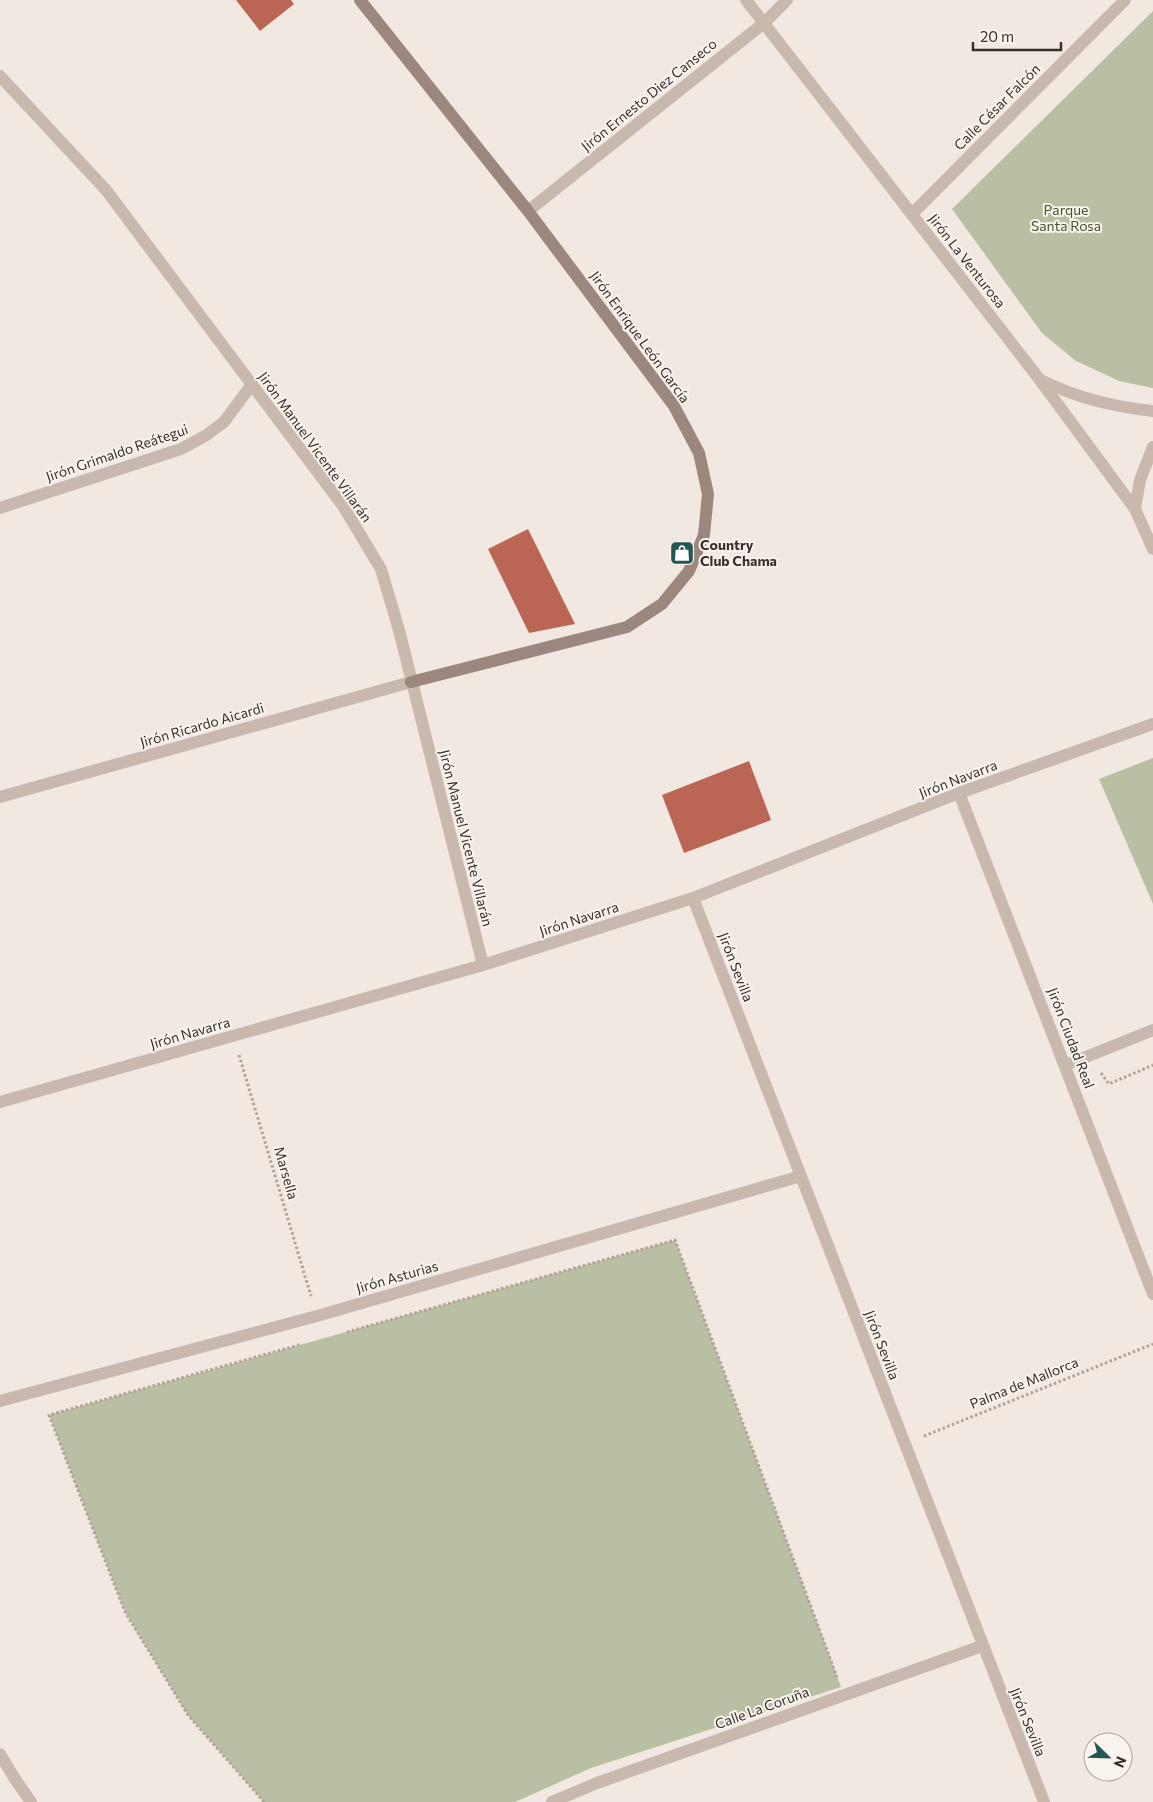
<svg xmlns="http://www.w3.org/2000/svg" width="1153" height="1802" font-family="Commissioner,sans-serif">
<rect width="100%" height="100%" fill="#f1e8e1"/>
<path fill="#b8bfa2" d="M1153,11V388L1119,381L1076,361L1042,333L952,209Z
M1153,758V904L1099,779Z
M675,1240L841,1687L591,1768L515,1802H264L188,1715L125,1612L49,1415Z"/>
<path fill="#bb6555" d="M236,0H291L294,4L260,31Z
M528,529L575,624L529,633L488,549Z
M749,761L771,820L684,853L662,795Z"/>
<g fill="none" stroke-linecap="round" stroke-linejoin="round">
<path stroke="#b4a298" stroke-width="3" stroke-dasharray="2.5 2.5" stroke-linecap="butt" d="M239,1055L311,1296
M1101,1073L1109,1084L1153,1065
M347,1332L675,1240L837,1677
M924,1436L1153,1344
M264,1802L188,1715L125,1612L49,1415L302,1344"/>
<path stroke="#c9b8ae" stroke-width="12" d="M746,0L1040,380L1135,509L1153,549
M0,76L106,190L343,506L381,569L399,630L483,965
M528,211L764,23L787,0
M912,214L1125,0
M1043,381C1077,398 1115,407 1153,411
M0,508L181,449L205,436L224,422L252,384
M1135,509L1140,480L1153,447
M959,793L1153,1294
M0,797L411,682
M693,898L1044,1802
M1066,1065L1153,1030
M0,1102L483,965L693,898L959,793L1153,724
M0,1401L317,1316L801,1176
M0,1754L15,1779L31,1802
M552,1802L597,1783L982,1646"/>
<path stroke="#9c877f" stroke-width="12" d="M360,0L528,211L674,406L699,453L708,494L704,535L689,571L662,604L627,627L411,682"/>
</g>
<defs>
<symbol id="shop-square" viewBox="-11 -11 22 22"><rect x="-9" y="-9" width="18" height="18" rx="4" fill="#245655" stroke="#f9f3ed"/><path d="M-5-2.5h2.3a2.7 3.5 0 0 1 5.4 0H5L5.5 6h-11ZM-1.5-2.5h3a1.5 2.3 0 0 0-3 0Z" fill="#fff"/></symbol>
</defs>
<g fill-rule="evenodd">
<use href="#shop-square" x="668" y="539" width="28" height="28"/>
</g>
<g text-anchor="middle" stroke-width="4" stroke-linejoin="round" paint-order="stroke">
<g font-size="14" fill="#382e2b" stroke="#f9f3ed">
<text transform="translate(649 95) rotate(-39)" y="5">Jirón Ernesto Diez Canseco</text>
<text transform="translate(997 107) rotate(-45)" y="5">Calle César Falcón</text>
<text transform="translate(967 261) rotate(52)" y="5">Jirón La Venturosa</text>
<text transform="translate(640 337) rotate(54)" y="5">Jirón Enrique León García</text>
<text transform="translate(315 447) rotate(54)" y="5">Jirón Manuel Vicente Villarán</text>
<text transform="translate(117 453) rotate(-19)" y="5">Jirón Grimaldo Reátegui</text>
<text transform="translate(202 725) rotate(-16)" y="5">Jirón Ricardo Aicardi</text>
<text transform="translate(958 779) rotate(-21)" y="5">Jirón Navarra</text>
<text transform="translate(466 838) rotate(76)" y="5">Jirón Manuel Vicente Villarán</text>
<text transform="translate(579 919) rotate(-18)" y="5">Jirón Navarra</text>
<text transform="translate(736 967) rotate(69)" y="5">Jirón Sevilla</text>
<text transform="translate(190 1033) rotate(-16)" y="5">Jirón Navarra</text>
<text transform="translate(1071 1038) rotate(69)" y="5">Jirón Ciudad Real</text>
<text transform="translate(286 1173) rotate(74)" y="5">Marsella</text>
<text transform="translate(397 1277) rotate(-16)" y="5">Jirón Asturias</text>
<text transform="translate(882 1345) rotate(69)" y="5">Jirón Sevilla</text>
<text transform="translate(1024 1383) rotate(-22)" y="5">Palma de Mallorca</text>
<text transform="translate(762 1708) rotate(-20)" y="5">Calle La Coruña</text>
<text transform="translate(1028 1722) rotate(68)" y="5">Jirón Sevilla</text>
</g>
<g font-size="14" fill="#4a5431" stroke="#f9f3ed">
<text x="1066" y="215">Parque<tspan x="1066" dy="16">Santa Rosa</tspan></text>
</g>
<g font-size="14" font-weight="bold" fill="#382e2b" stroke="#f9f3ed" text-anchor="start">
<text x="700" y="550">Country<tspan x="700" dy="16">Club Chama</tspan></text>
</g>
</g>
<g transform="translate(1108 1757) rotate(113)"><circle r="24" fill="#f9f3ed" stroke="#aca49f"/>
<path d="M0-4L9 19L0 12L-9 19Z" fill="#245655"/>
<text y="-8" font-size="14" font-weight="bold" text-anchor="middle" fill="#382e2b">N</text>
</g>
<path d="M973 42v8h88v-8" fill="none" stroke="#382e2b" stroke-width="2.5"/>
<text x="980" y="42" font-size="15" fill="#382e2b" stroke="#f9f3ed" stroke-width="4" paint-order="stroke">20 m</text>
</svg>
